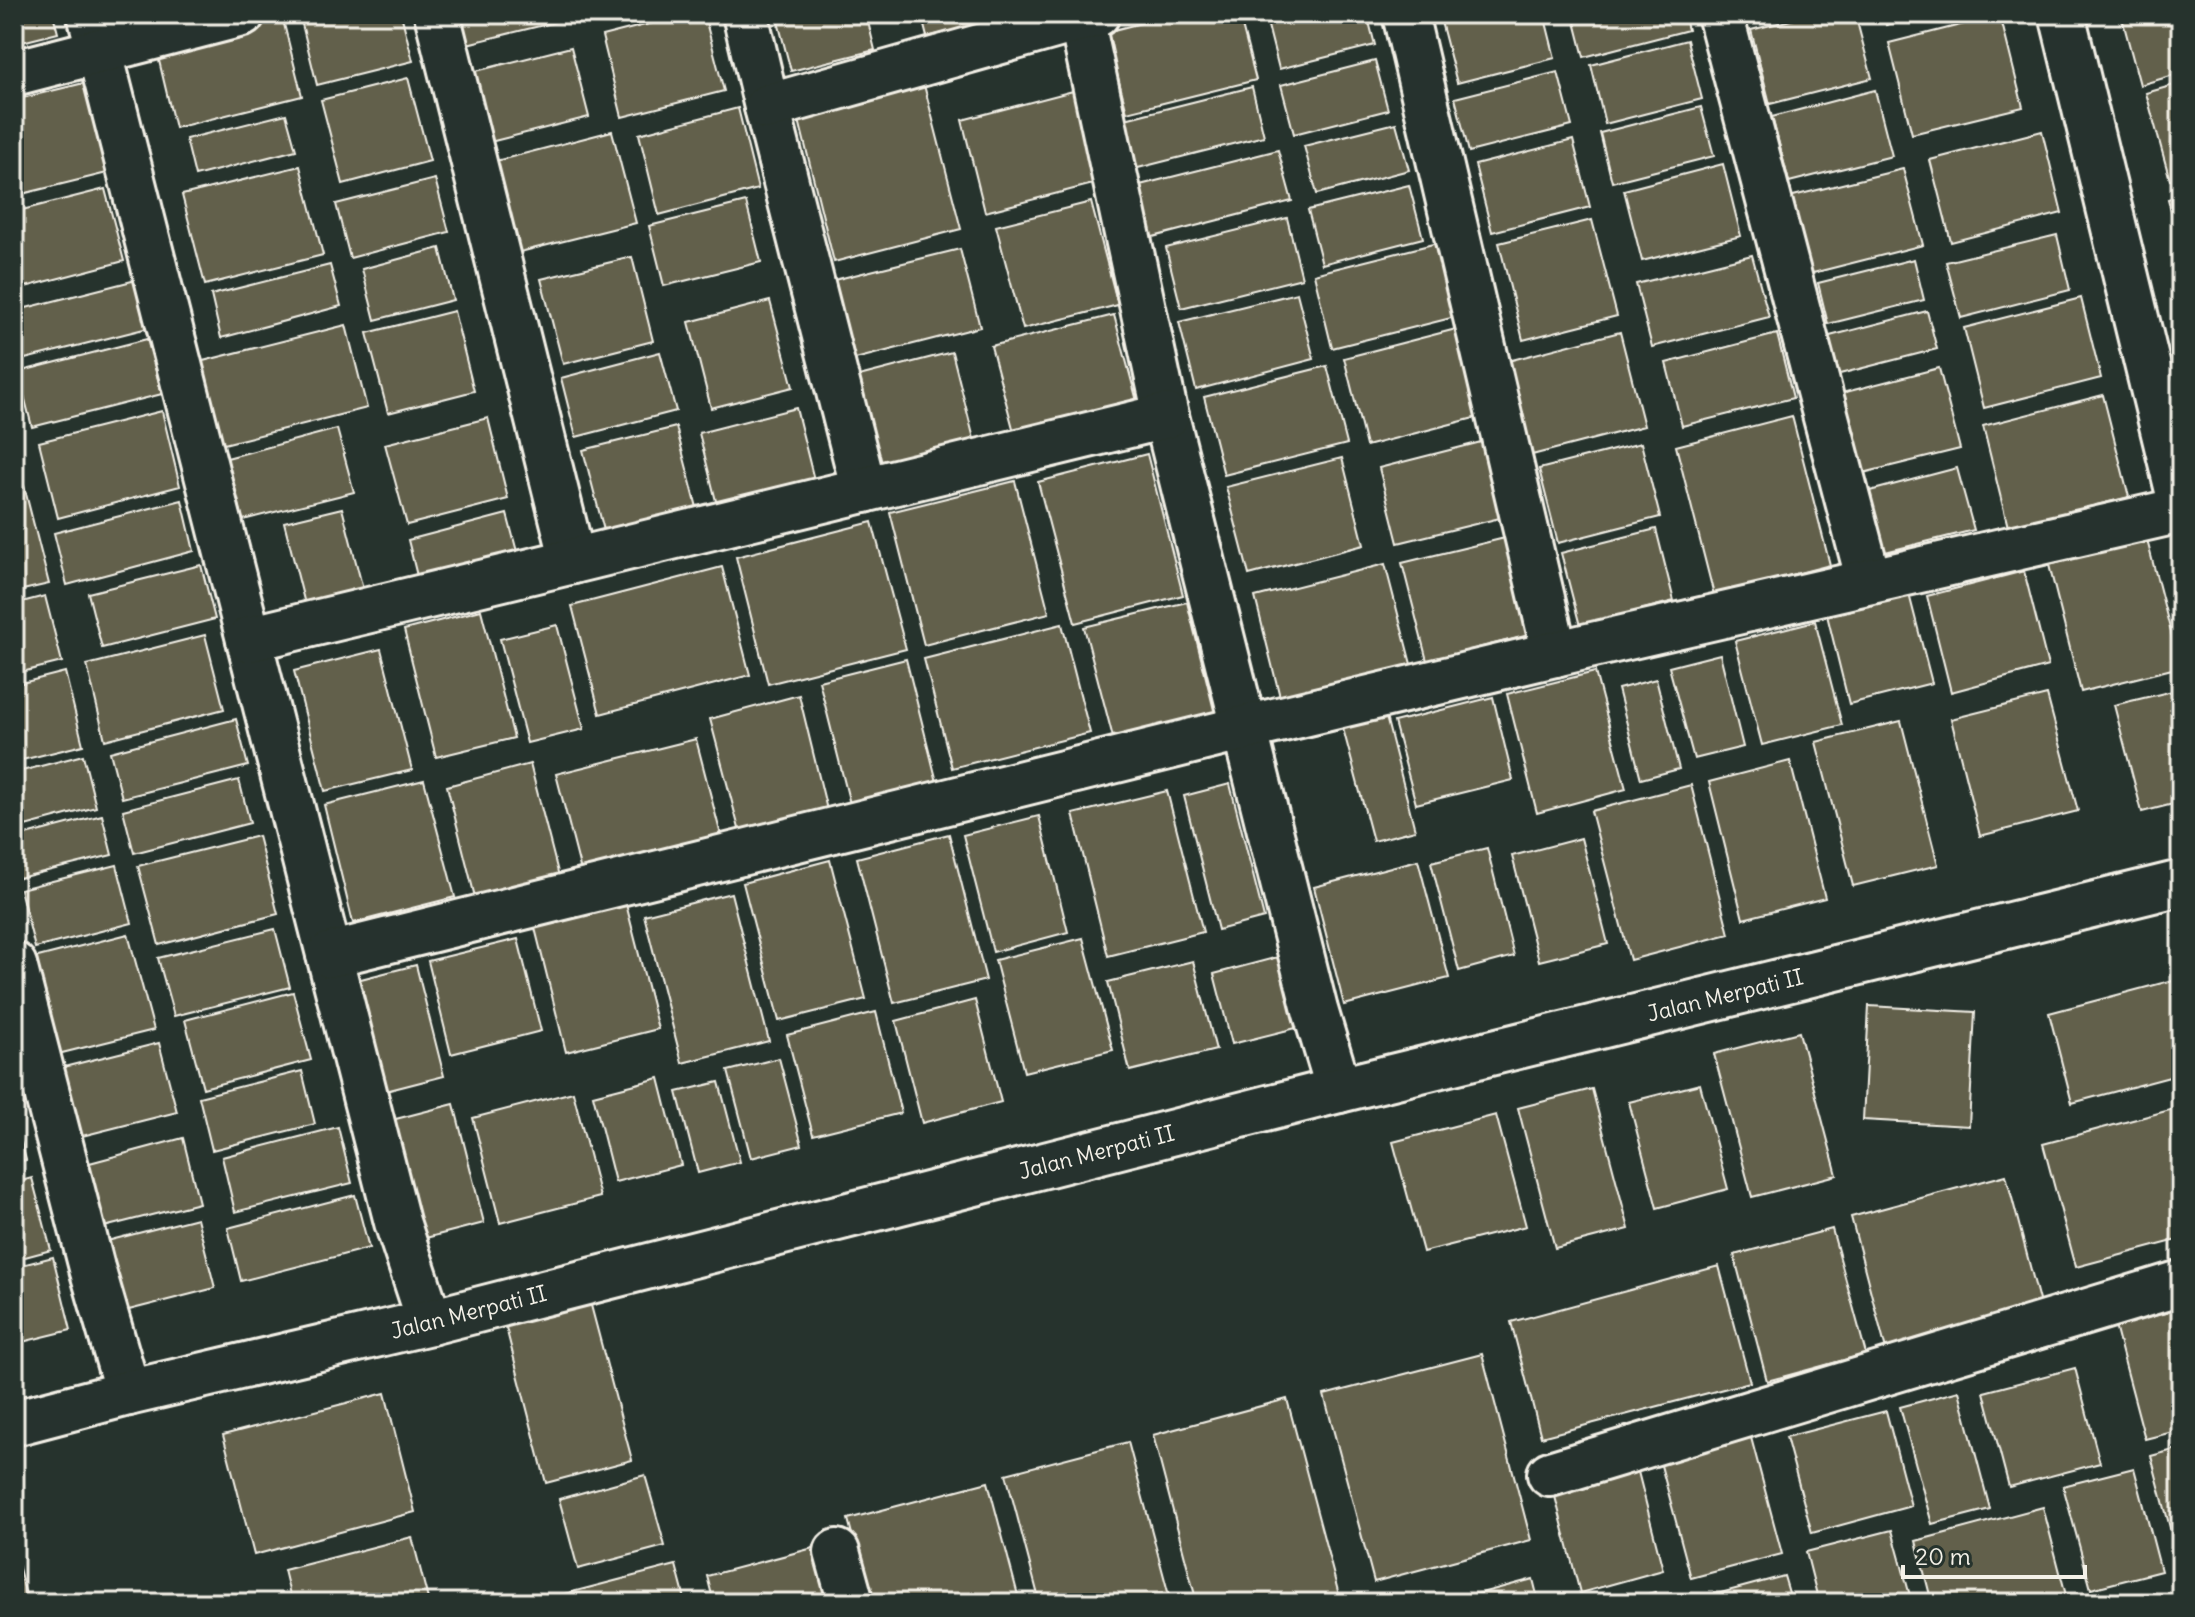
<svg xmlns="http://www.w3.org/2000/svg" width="2195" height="1617" font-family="Delius,sans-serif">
<rect width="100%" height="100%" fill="#26332d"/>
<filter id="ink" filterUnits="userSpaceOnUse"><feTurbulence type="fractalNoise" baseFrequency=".0125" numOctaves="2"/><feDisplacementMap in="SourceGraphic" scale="16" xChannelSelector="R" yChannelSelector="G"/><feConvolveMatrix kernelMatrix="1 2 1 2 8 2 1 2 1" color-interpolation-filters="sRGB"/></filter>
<g filter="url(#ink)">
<path fill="#62604c" stroke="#f4f1e8" stroke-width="2" d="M14,14H53L58,33L14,44Z
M326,14H401L413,61L317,85L301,20Z
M456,14H558L560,21L463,45Z
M688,14H704L724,91L622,117L602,36Z
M776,14H866L875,50L791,71Z
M921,14H1008L1009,17L927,37Z
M1176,14H1239L1256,80L1127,112L1106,32Z
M1265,14H1367L1375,45L1279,69Z
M1439,14H1544L1555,58L1457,83Z
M1573,14H1684L1688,30L1584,57Z
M1815,14H1855L1872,78L1770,104L1751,30Z
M1883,14H1930L1886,25Z
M2121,14H2181V73L2140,85Z
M2000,15L2023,107L1912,134L1889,43Z
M282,16L302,96L175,128L156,48Z
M1687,40L1702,99L1605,124L1591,65Z
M571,47L589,117L490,142L472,72Z
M1375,61L1388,110L1294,134L1281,85Z
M1558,72L1572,126L1469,152L1455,98Z
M408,78L430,161L343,184L321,100Z
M84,83L107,173L14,196V100Z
M2181,83V177L2170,180L2146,93Z
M924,85L961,229L834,262L798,116Z
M1252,87L1264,136L1134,169L1121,120Z
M1875,90L1892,156L1789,182L1772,117Z
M1073,91L1097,183L985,212L962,120Z
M1701,107L1714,156L1612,182L1600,133Z
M738,108L758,189L659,215L639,134Z
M286,114L296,150L195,176L186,139Z
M1396,123L1409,170L1317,194L1304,146Z
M612,131L636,223L516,253L492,162Z
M2042,131L2062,213L1951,242L1930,160Z
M1573,140L1590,207L1492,232L1475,165Z
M1278,150L1292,201L1149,238L1136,186Z
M1723,164L1741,236L1642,261L1624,190Z
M300,166L323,255L205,285L182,195Z
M1903,169L1923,245L1809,274L1789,197Z
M435,179L449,232L350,258L336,204Z
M1409,185L1423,238L1322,264L1308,210Z
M105,189L124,261L14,290V212Z
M2181,195V236L2178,237L2168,199Z
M746,202L761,262L664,286L649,226Z
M1091,202L1118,305L1023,329L996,226Z
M1287,218L1302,278L1181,308L1166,248Z
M1592,220L1617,316L1523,340L1499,243Z
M2057,235L2070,290L1961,318L1946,262Z
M1441,242L1459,316L1332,348L1314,274Z
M440,248L453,300L375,320L362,269Z
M960,249L980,327L855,359L834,280Z
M1752,255L1769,317L1652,347L1636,284Z
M632,257L653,341L563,364L541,279Z
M1914,259L1924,300L1828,324L1818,283Z
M330,265L341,306L221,338L211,295Z
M136,280L148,328L17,361L14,348V311Z
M1297,293L1314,359L1196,390L1179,322Z
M2081,298L2101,378L1984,408L1964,328Z
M770,301L793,387L711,408L689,322Z
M454,311L474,391L388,413L367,333Z
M1927,311L1937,349L1832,376L1822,338Z
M1114,315L1137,401L1014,432L991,346Z
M346,325L367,408L220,445L199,362Z
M1456,329L1478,417L1366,446L1344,358Z
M1620,332L1644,426L1532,455L1508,361Z
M1777,334L1793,398L1682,426L1666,363Z
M147,339L162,394L32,427L18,372Z
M660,352L676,411L576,437L561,378Z
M952,352L975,443L881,467L859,376Z
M1327,366L1347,444L1224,475L1204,397Z
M1939,368L1960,449L1863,473L1842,393Z
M2103,395L2129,497L2008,527L1983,426Z
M796,408L814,480L717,505L699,433Z
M162,411L180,486L58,518L39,442Z
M1792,416L1830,565L1714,595L1676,446Z
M488,418L508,499L407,525L385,444Z
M676,427L700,519L607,542L583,450Z
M337,429L354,492L243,520L227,458Z
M1489,440L1508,516L1398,543L1379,468Z
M1641,443L1660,517L1558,543L1539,469Z
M1147,454L1183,595L1075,623L1038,482Z
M1342,458L1364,545L1249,575L1226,487Z
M1957,468L1974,530L1877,554L1862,493Z
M1015,481L1049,613L924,645L890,512Z
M24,486L49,584L14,592V488Z
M182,500L194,551L67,585L54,533Z
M342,508L366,601L308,616L284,522Z
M507,514L520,563L420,588L408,540Z
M872,522L906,649L768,684L736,557Z
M1656,529L1674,601L1580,626L1561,553Z
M1505,538L1529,635L1427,661L1402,563Z
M2147,540L2180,667L2081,692L2049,565Z
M1385,564L1412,668L1281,701L1255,597Z
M201,565L215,619L102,648L88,593Z
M722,567L750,675L600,714L572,606Z
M2024,571L2048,666L1951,692L1927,596Z
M1909,594L1932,683L1849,704L1827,615Z
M45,596L62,662L14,674V604Z
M1187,602L1216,718L1115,745L1084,627Z
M481,610L514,738L436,757L404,630Z
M1815,621L1842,725L1762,745L1735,641Z
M1062,624L1090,733L952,768L924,659Z
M557,625L584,729L527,743L500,639Z
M205,635L224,709L105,740L87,665Z
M381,649L412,770L325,791L294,671Z
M1720,654L1743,747L1694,759L1669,667Z
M906,659L937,782L850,804L819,681Z
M65,672L83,745L14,762V685Z
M1595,672L1626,789L1537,813L1507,694Z
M1656,679L1679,769L1641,779L1618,689Z
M2181,689V802L2142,812L2114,705Z
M799,695L829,818L742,840L710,719Z
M2047,695L2078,811L1980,836L1951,719Z
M1493,697L1513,780L1416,804L1394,722Z
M1384,709L1415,830L1373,841L1341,721Z
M236,719L248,766L122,798L110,752Z
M1901,721L1938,865L1853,886L1816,742Z
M696,739L723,843L583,879L556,774Z
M83,755L96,807L14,829V773Z
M1790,761L1825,898L1743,919L1709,782Z
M530,764L561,884L477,905L447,786Z
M239,780L250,823L134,853L123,810Z
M424,780L455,897L353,923L324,805Z
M1230,784L1264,918L1218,930L1184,796Z
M1691,785L1729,934L1630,960L1591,811Z
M1167,791L1203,932L1108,956L1073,814Z
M102,815L112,855L19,878L14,858V838Z
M1039,816L1068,932L993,952L963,835Z
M949,834L986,980L894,1003L857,858Z
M258,836L278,914L159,945L138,866Z
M1581,838L1608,944L1539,961L1512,856Z
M1487,848L1514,956L1459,971L1431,862Z
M830,860L866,999L779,1021L743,883Z
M1418,860L1449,978L1344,1005L1314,887Z
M117,865L132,923L35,948L20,889Z
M731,893L769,1041L682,1063L644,915Z
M626,904L658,1029L566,1052L535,928Z
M275,929L290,987L174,1016L158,958Z
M128,934L154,1030L58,1054L34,958Z
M1083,938L1113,1050L1024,1072L995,960Z
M518,939L541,1031L451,1054L428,961Z
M1282,956L1300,1027L1232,1044L1214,974Z
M1193,961L1216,1050L1130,1071L1108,982Z
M416,965L444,1076L374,1094L345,983Z
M2181,978V1074L2072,1103L2049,1013Z
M293,992L311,1060L203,1088L185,1020Z
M975,1000L1001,1102L922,1123L896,1021Z
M1869,1006L1975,1012L1969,1126L1863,1120Z
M876,1012L901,1113L813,1135L787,1035Z
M1799,1032L1837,1175L1752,1197L1714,1054Z
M159,1043L177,1112L82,1136L64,1067Z
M779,1058L802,1145L751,1158L728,1071Z
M302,1071L315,1124L212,1150L199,1097Z
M659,1078L681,1165L615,1182L593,1095Z
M719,1082L740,1162L698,1173L677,1092Z
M1700,1084L1728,1189L1657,1208L1629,1102Z
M1592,1089L1629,1229L1555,1248L1518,1108Z
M573,1092L600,1197L500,1223L473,1118Z
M454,1104L484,1223L414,1241L384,1122Z
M2181,1107V1239L2076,1267L2043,1144Z
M1496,1115L1526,1226L1423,1252L1393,1142Z
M14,1116L26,1160L14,1163Z
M338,1127L352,1183L235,1212L222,1157Z
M183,1138L199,1203L100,1228L82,1165Z
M2006,1175L2041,1308L1886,1350L1851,1217Z
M32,1178L51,1250L14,1260V1183Z
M355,1195L369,1248L241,1281L228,1228Z
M197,1218L215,1288L125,1311L107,1241Z
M1832,1229L1866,1354L1767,1381L1734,1255Z
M53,1257L71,1330L14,1344V1267Z
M1719,1266L1750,1382L1541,1437L1511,1322Z
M588,1294L632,1460L546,1483L503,1316Z
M2181,1309V1430L2145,1439L2115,1326Z
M1482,1354L1531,1540L1374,1582L1324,1395Z
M2075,1368L2100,1463L2009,1487L1984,1392Z
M1959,1391L1990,1509L1932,1524L1900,1407Z
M385,1393L415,1512L254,1555L223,1435Z
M1287,1399L1339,1595L1309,1603H1197L1153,1435Z
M1886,1411L1911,1506L1812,1533L1786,1437Z
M1749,1430L1782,1554L1691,1578L1658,1454Z
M1128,1442L1171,1603H1040L1006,1474Z
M2181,1448V1557L2178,1558L2151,1456Z
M1634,1456L1663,1570L1580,1593L1550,1477Z
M2134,1468L2161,1571L2091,1589L2063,1486Z
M645,1475L665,1546L578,1569L559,1499Z
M988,1482L1020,1603H870L848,1519Z
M2043,1507L2068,1603H1932L1916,1541Z
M1892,1530L1912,1603H1819L1806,1552Z
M412,1537L429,1603H292L284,1570Z
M832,1543L848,1603H714L707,1576Z
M14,1549L28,1603H14Z
M676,1565L686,1603H530Z
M1784,1576L1792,1603H1687V1602Z
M1533,1579L1539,1603H1444Z
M1655,1592L1658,1603H1615Z"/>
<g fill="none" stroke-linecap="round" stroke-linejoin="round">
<defs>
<g id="minor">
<path d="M90,14L397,1222L430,1322"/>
<path d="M437,14L573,561"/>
<path d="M745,14L767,107L864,490"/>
<path d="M1405,14L1555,654"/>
<path d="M1720,14L1869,581"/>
<path d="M2062,14L2181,503"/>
<path d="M1081,18L1166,416L1315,1010L1339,1090"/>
<path d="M14,73L242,14"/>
<path d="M767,107L1097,14"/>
<path d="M249,639L573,561L1166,416"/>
<path d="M329,955L1245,728L1584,647L2181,510"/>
<path d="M14,965L92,1268L128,1393"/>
<path id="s1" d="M14,1423L128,1393L430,1322L1339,1090L2181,883"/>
<path d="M1550,1474L2181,1283"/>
<path d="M837,1552L851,1603"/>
</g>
</defs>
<use href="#minor" stroke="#f4f1e8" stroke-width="50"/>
<use href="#minor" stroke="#26332d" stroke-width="44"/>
</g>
</g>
<g text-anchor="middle" stroke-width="7" stroke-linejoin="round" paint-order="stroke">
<g font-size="22" fill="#f4f1e8" stroke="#26332d">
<text dy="8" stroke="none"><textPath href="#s1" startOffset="1764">Jalan Merpati II</textPath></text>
<text dy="8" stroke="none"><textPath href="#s1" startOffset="1116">Jalan Merpati II</textPath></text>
<text dy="8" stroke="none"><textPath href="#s1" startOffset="468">Jalan Merpati II</textPath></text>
</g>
</g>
<rect width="2195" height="1617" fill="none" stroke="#26332d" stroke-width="48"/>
<rect x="24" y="24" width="2147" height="1569" fill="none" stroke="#f4f1e8" stroke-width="3" filter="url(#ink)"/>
<path d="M1903 1565v12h182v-12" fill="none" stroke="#f4f1e8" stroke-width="4"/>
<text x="1915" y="1565" font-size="24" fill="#f4f1e8" stroke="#26332d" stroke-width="6" paint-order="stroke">20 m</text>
</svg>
